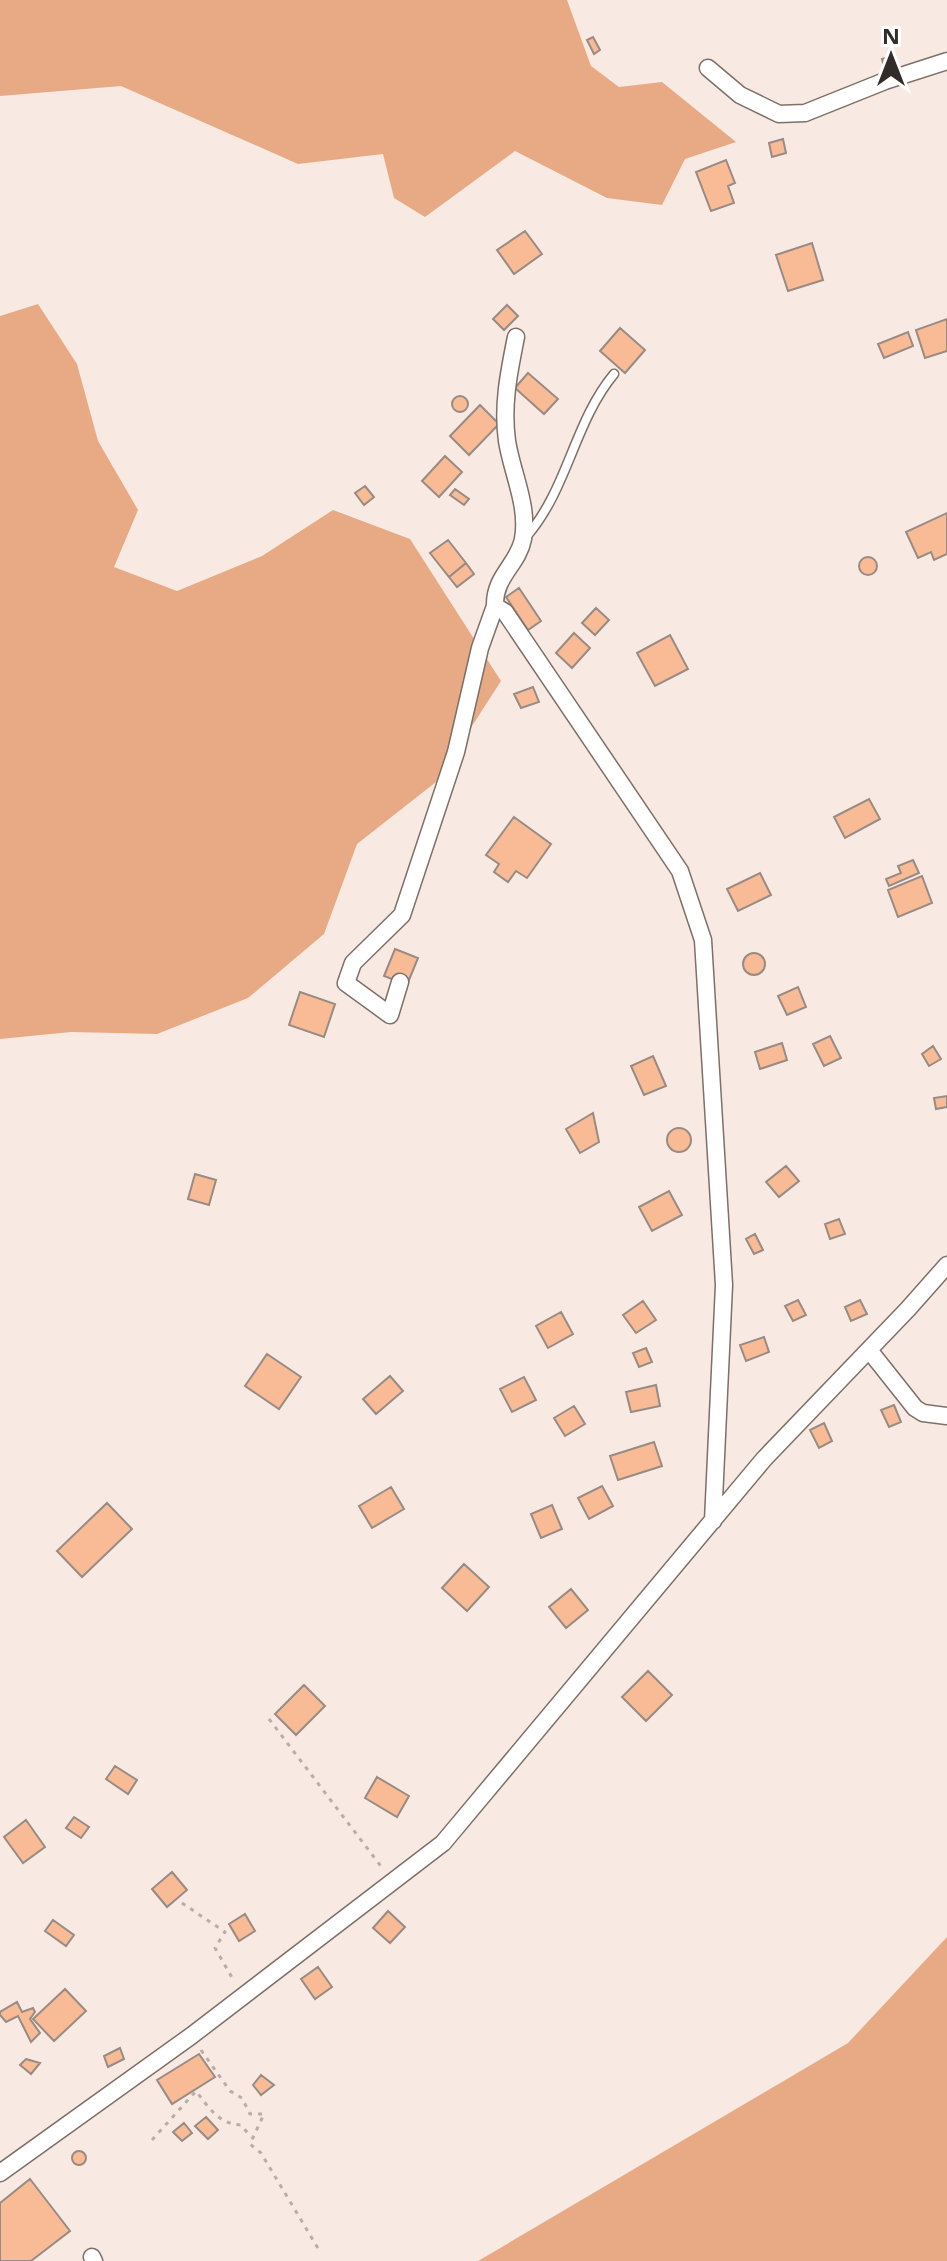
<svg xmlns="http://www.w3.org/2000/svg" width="947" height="2261" font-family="'Noto Sans',sans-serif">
<rect width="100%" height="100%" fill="#f8eae2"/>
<path fill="#e7aa84" d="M0,0H567L591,66L619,87L662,82L736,142L685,159L662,205L607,198L515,151L425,217L394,198L383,154L298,164L121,86L0,96Z
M38,304L77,364L98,441L138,510L114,567L177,591L262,556L333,510L410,539L501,681L436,782L357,844L324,934L248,998L157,1034L71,1032L0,1039V316Z
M947,1937V2261H478L848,2043Z"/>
<path fill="#f9bb95" stroke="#988b84" stroke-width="2" d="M593,37L600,50L594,54L587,40Z
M890,57L894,73L886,75L882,59Z
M783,139L786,153L772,157L769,143Z
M726,160L735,183L728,186L734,203L711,211L696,172Z
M525,231L542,254L514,274L497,250Z
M812,243L823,280L788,291L776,255Z
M507,305L518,316L504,330L493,319Z
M947,319V351L925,358L916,330Z
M620,328L645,350L625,373L600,351Z
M908,332L913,346L884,358L878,344Z
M528,373L558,399L544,414L515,388Z
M452 404a8 8 0 1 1 16 0a8 8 0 1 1-16 0Z
M480,405L499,424L469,455L450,436Z
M445,456L462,472L439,497L422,481Z
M365,486L374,497L364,505L355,493Z
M455,489L469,499L464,505L450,495Z
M947,513V554L934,560L931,552L918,558L906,532Z
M448,540L466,563L449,577L430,553Z
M859 566a9 9 0 1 1 18 0a9 9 0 1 1-18 0Z
M466,563L474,574L457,587L449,577Z
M519,588L541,621L528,630L506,597Z
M596,608L609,620L595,635L582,623Z
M574,633L590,648L572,668L556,653Z
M670,635L688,669L655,686L637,653Z
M533,687L539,702L521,708L514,694Z
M869,799L880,819L845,838L834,817Z
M514,817L551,844L527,878L516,871L508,882L494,872L499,864L486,855Z
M913,860L919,873L889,886L886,879L901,873L898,866Z
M760,873L771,895L738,911L727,889Z
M922,876L932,903L898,917L888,890Z
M395,949L418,958L407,985L384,976Z
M743 964a11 11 0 1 1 22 0a11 11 0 1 1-22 0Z
M798,987L806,1007L787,1015L778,996Z
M300,992L335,1004L324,1037L289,1025Z
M830,1036L841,1058L824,1066L813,1044Z
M782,1043L787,1060L760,1069L755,1052Z
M933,1046L941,1059L929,1066L922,1054Z
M653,1056L666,1086L644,1095L631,1066Z
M947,1096V1107L936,1109L934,1098Z
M593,1113L599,1142L580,1153L566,1129Z
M667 1140a12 12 0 1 1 24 0a12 12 0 1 1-24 0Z
M786,1166L799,1181L779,1197L766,1182Z
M195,1174L216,1180L209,1205L188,1199Z
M669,1191L682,1215L652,1231L639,1207Z
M839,1219L845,1234L830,1239L825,1224Z
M755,1234L763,1250L754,1254L746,1239Z
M798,1300L806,1315L793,1321L785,1306Z
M860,1300L867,1314L851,1321L845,1307Z
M643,1301L656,1320L636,1333L623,1315Z
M561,1312L573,1334L548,1348L536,1326Z
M764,1337L769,1352L746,1361L740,1345Z
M646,1348L652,1362L639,1367L633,1353Z
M267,1354L301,1377L279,1409L245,1386Z
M390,1376L403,1391L376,1414L363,1399Z
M524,1377L536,1400L512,1412L500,1389Z
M656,1385L660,1406L631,1412L626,1392Z
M894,1405L901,1422L889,1427L881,1410Z
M574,1406L585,1424L565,1436L554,1418Z
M824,1423L832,1441L819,1448L810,1430Z
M654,1442L662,1466L618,1480L610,1456Z
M602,1486L613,1506L589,1519L578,1498Z
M391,1487L404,1509L372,1528L359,1506Z
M107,1503L132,1529L82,1577L57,1551Z
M552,1505L562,1529L541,1538L531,1514Z
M464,1564L489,1587L467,1611L442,1588Z
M571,1589L588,1610L566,1628L549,1607Z
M648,1671L672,1695L646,1721L622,1697Z
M304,1685L325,1706L296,1735L275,1714Z
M115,1766L137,1780L128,1794L106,1779Z
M377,1777L409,1796L397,1817L365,1798Z
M74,1817L89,1827L81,1838L66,1828Z
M26,1820L45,1847L23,1863L4,1837Z
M172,1872L187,1890L167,1907L152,1889Z
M388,1911L405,1927L390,1943L373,1928Z
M245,1914L255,1931L239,1941L229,1924Z
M53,1920L74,1935L66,1946L45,1931Z
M318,1967L332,1987L315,1999L301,1979Z
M65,1989L86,2011L54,2041L33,2019Z
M17,2002L22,2012L33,2008L35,2012L30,2019L40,2033L31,2042L18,2016L6,2022L0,2015V2012Z
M120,2048L124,2059L108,2067L104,2056Z
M199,2054L215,2077L172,2104L157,2080Z
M26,2059L40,2063L31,2074L20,2065Z
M261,2075L274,2085L261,2095L253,2085Z
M206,2117L218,2130L208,2139L195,2126Z
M184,2123L192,2133L182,2141L173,2132Z
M72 2158a7 7 0 1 1 14 0a7 7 0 1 1-14 0Z
M30,2179L70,2231L31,2261H0V2203Z"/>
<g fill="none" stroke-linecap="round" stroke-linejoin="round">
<defs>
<path id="service" d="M526,537C568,489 574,422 614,374"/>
<path id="minor" d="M708,68L740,95L779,114L805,113L885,81L947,61
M516,337C509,372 502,405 507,441C512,473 529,506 523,539C518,565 494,576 495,606L505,612L680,871L703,940L724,1285L713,1521
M400,982L390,1015L346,983L353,963L402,915L456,752L480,648L495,606
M869,1350L915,1408L923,1413L947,1416
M0,2173L191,2036L443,1843L764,1459L908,1309L947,1265
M92,2257L94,2261"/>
</defs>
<use href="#service" stroke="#7c7069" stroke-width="11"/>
<use href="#minor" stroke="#7c7069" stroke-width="19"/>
<path stroke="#b8ada7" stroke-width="3" stroke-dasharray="4 6" stroke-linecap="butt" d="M269,1719L383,1869
M182,1903L225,1932L215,1948L234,1981
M201,2050L230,2091L242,2098L250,2114H264L250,2144L261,2153L319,2250
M152,2140L196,2091C209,2108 219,2124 241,2125L251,2137"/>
<use href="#service" stroke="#fff" stroke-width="8"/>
<use href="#minor" stroke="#fff" stroke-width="16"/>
</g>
<g transform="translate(891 56)" stroke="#ffffff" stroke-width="6" paint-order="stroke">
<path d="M0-6L14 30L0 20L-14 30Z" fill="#312c29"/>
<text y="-12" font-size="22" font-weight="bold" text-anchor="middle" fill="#312c29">N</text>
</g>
</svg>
